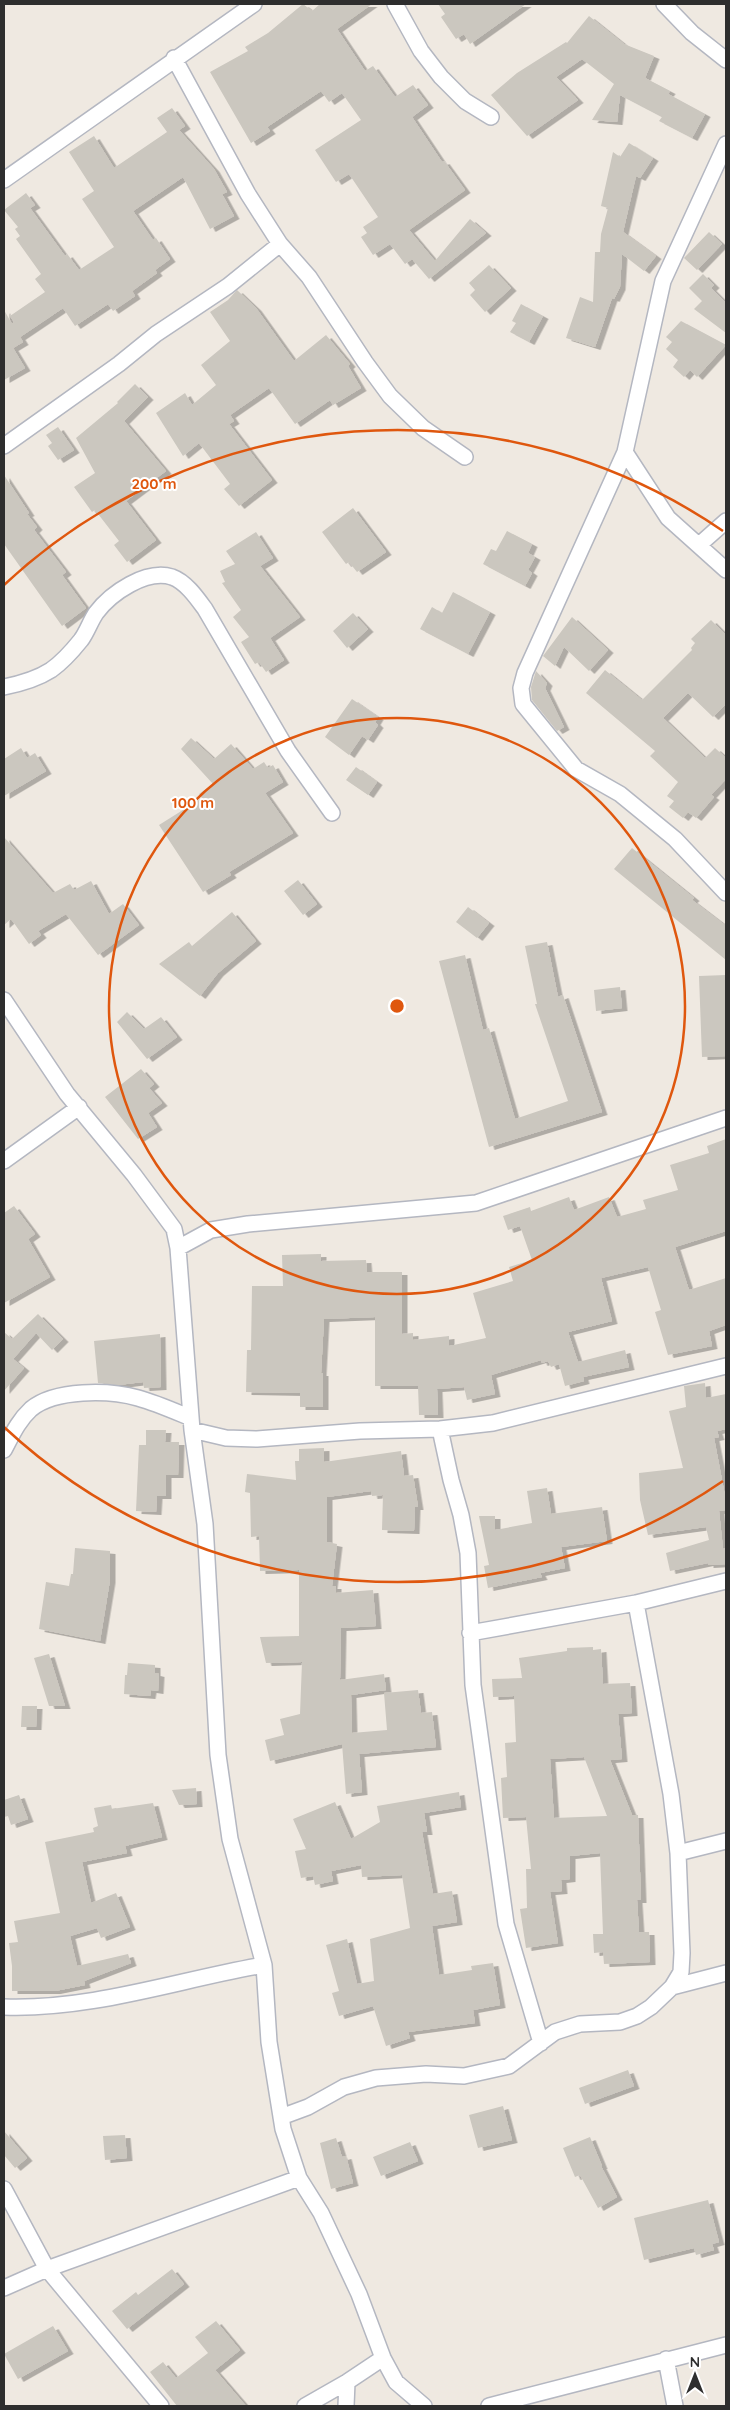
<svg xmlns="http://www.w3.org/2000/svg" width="730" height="2410" font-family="Quicksand,sans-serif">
<defs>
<filter id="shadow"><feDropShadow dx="5.5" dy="3" stdDeviation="0" flood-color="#0004"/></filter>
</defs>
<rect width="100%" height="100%" fill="#efe9e1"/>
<path fill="#cbc7bf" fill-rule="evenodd" filter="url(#shadow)" d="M303,4L312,11L320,4H372L337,29L365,71L373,66L395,97L413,85L428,105L412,117L442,162L444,161L465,190L409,230L435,261L470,219L486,233L429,279L412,259L405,264L390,244L373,255L361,237L367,233L363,227L378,217L349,174L336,182L315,150L361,120L342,93L329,102L321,91L267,127L270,131L251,143L210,72L248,51L245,47L268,33Z
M438,4H526L470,44L464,34L456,39L441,17L445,14Z
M589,16L624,44L654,56L645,78L670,91L668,94L705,114L692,138L659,121L662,117L620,95L617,122L592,120L614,84L582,59L556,77L578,100L527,136L491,95L517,73L566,42L567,43Z
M172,108L185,126L179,130L214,169L227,192L222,194L234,216L210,229L183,177L133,211L153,240L156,238L170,259L155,270L157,273L132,291L135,296L113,311L108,304L75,326L63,308L20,337L23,342L13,348L25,368L4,380V310L12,324L14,322L10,316L45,292L35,279L41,274L16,239L20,236L15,229L18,227L4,210L26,193L35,205L30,208L65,256L67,254L79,270L114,247L82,199L94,191L69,152L94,136L114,168L167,132L157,118Z
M629,143L653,158L640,178L636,176L623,232L656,256L644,271L622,254L620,287L614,299L612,298L595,347L566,338L580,297L593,302L595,252H600L601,234L608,208L601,206L613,152L620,157Z
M709,232L722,244L697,270L684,258Z
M489,265L511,288L485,312L470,295L475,290L469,283Z
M703,274L714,285L711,288L726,303V333L694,309L702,301L689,288Z
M237,290L256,308L294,361L326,335L350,364L348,366L361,388L333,405L330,400L295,424L269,388L230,415L234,421L229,424L272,480L239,506L224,489L230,484L199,443L183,456L156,413L185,393L192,405L216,385L201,365L230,341L210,312L228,300Z
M521,304L543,316L529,342L510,332L516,323L512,321Z
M681,321L726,345L697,377L690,370L684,377L673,367L678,360L666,349L672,342L666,337Z
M135,384L148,397L124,421L166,471L126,501L156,540L127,562L114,545L119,541L95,510L92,512L74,487L95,473L76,438L118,403L117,402Z
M58,427L74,450L58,460L48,446L52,443L46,435Z
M4,475L29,513L27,514L37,527L34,530L66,572L62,575L86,608L62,626L4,544Z
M353,508L386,552L357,572L349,562L346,564L322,532Z
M507,531L532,544L528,553L535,557L528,570L532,573L525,586L483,564L491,549L496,551Z
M256,532L273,558L260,566L300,617L270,638L284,660L266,672L259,662L255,664L241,642L249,637L233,617L241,610L222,583L225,582L220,571L235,564L226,551Z
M453,592L490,612L468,654L420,629L432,607L442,613Z
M353,613L368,629L347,648L333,631Z
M572,617L608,650L589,671L564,647L555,666L543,656Z
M711,620L726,635V704L713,717L688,693L663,718L705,758L715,748L726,758V779L711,795L714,797L696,818L688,812L683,818L669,807L674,801L667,796L678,782L650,756L655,751L586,693L605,670L642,700L692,650L691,648L695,643L691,639Z
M536,671L547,683L545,688L564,727L557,731L532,700L531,687Z
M352,699L378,717L375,722L378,725L368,740L362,736L349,755L325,737Z
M191,738L214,759L231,744L253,769L264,762L268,768L273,765L283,782L265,793L293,833L229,872L231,875L203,892L159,825L202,798L199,794L213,784L181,749Z
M21,748L27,758L35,753L46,771L4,796V759Z
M356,767L377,782L368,795L346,780Z
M4,837L53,893L70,884L74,890L91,881L109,914L123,904L139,925L98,955L66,914L38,931L41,935L29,944L11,919L4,925Z
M632,848L694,898L692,900L726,926V960L614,869Z
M298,880L317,904L303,915L284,891Z
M468,907L489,923L477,938L456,922Z
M232,912L256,941L218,973L200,996L159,964L189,942L192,946Z
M547,942L558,997L563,995L602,1112L489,1147L439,961L465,955L483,1030L489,1028L515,1119L568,1101L535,1004H537L525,946Z
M726,975V1056L702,1057L699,976Z
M620,987L622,1008L596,1011L594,990Z
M127,1012L144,1029L161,1017L177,1037L147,1059L117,1022Z
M141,1069L154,1084L149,1088L162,1103L148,1113L157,1127L138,1139L105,1097Z
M726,1139V1231L675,1247L689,1290L726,1278V1325L709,1331L712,1346L668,1355L655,1312L661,1310L648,1267L601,1278L612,1321L568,1332L578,1362L625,1350L629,1367L583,1377L584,1381L565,1386L559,1364L551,1367L548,1361L542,1363L541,1360L491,1375L495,1394L467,1400L464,1387L437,1389L438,1415H419L418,1386H375V1317L324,1319L321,1373H323V1407H300V1393L246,1392L247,1350H251L252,1286H283L282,1255L321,1254V1261L366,1260L367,1272H402V1334L413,1333V1340L449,1336V1346L486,1338L473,1293L513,1281L509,1267L532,1260L520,1226L508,1230L503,1216L530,1207L531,1211L569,1197L574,1210L609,1197L617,1217L646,1209L643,1200L678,1190L670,1165L709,1153L707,1146Z
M14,1206L35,1234L28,1239L50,1277L4,1303V1213Z
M38,1314L63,1339L52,1350L36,1333L13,1359L24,1368L4,1391V1332L12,1339Z
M160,1334L161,1387L144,1388L143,1382L118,1385L98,1383L94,1341Z
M705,1383L706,1398L726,1394V1429L717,1431L719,1437L714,1438L726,1501V1510L719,1511L723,1549L726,1548V1564L708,1565V1563L670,1571L666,1553L709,1540L706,1527L648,1535L640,1500L639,1473L683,1468L669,1411L686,1407L684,1386Z
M146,1430H166L165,1442H179L178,1475H166V1496H157L156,1512L136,1511L139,1445H146Z
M324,1448V1462L401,1451L404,1476L413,1475L418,1507H415L414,1531L382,1530L383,1495L372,1496L371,1491L327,1497V1542L337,1544L332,1586H336V1593L373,1590L376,1626L341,1628L340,1680L384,1674L386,1690L351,1695L352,1733L387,1730L384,1693L418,1690L421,1713L432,1712L436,1747L359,1754L362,1792L346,1794L342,1744L270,1761L265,1740L284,1735L280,1719L300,1714L302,1662L266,1663L260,1637L299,1636V1570L260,1571L259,1536L251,1537L250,1493L245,1492L247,1474L296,1480L295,1461H299V1449Z
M547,1488L551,1514L602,1507L607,1541L561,1547L565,1568L540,1573L542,1577L488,1588L484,1566L489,1565L479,1516H495V1530L532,1523L527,1491Z
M75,1548L110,1551V1580L100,1641L39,1629L46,1582L69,1586L71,1574H73Z
M593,1647V1650L601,1649L603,1684L630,1683L632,1713L618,1714L622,1759L610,1760L632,1815H638L641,1900H637L639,1932H649L650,1962L604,1964L603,1952L594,1953L593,1934H603L600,1853L570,1856V1879L561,1880L562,1891L550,1892L558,1943L526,1948L520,1909L527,1908L526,1869H531L526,1817L503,1818L501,1778L507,1777L505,1743L516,1742L514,1696L493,1697L492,1679L522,1678L519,1658L567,1651V1648ZM584,1757L607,1816L554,1818L550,1759Z
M49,1654L65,1706H49L34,1658Z
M128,1663L155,1665V1673L159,1674L158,1691L151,1690L150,1696L124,1694L125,1675H127Z
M22,1706H37L36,1727H21Z
M196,1788L197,1804L179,1805L172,1790Z
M459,1792L461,1807L424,1813L427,1832H422L433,1894L452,1891L457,1922L432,1926L439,1975L472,1970L471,1966L493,1963L500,2005L473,2010L475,2023L408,2032L410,2038L386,2046L373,2006L339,2016L332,1993L339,1991L326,1945L347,1939L357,1984L374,1981L370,1939L410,1928L402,1875L362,1877L361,1865L331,1871L333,1881L315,1885L313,1876L301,1878L295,1851L306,1849L293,1819L335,1802L351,1839L380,1822L377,1806Z
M19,1795L28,1819L11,1825L8,1816L4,1817V1800Z
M153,1803L162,1837L125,1846L127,1853L82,1862L91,1903L116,1893L130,1927L101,1938L97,1928L70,1936L77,1966L128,1954L131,1963L84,1981L85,1985L55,1991H12V1966L9,1943L18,1942L14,1921L60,1913L45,1842L94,1832L93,1828L98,1826L94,1808L111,1805L112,1809Z
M628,2070L634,2086L585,2104L579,2088Z
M503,2106L512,2140L478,2148L469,2115Z
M4,2131L27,2158L15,2168L4,2155Z
M125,2135L127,2158L105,2160L103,2136Z
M590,2137L602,2166H601L617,2197L598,2208L580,2175L575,2177L563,2148Z
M336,2138L342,2157L346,2156L353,2183L331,2189L320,2143Z
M410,2142L418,2161L381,2176L373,2157Z
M708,2200L719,2242L712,2244L714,2250L696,2255L694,2248L644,2260L634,2218Z
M172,2269L184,2284L127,2329L112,2311L136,2292L138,2295Z
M216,2321L240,2350L215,2370L246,2406H177L150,2372L163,2362L176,2378L208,2353L195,2337Z
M53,2326L68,2351L18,2379L4,2354Z"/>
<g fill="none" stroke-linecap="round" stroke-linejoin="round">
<defs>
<path id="minor" d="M395,4L421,51L441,77L465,101L491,117
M664,4L692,33L726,60
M174,58L248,194L280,244L309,277L365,362L390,396L423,428L465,457
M726,144L663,281L625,452L525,673L521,688L523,704L576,769L620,794L675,839L726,893
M4,180L254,4
M4,446L119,364L156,334L228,286L280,244
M625,452L668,518L726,570
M699,545L726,521
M4,687C19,684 37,679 51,670C61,663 73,650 81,640C87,632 90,622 96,613C111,593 146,569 172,577C186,582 197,598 205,609L288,751L332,813
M4,1000L67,1094L134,1175L174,1229L178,1248L192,1430L205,1524L218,1755L230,1839L264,1965L269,2042L283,2129L299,2178L321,2213L359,2294L383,2358L396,2382L424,2406
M4,1161L79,1107
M178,1248L211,1230L248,1224L476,1203L726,1118
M440,1429L451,1480L461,1515L468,1553L473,1685L506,1924L541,2043
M192,1430L226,1438L257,1439L360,1431L440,1429L493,1423L726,1366
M4,1450C12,1435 18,1421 31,1409C55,1389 109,1390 138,1398C156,1403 174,1411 191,1418
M470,1633L636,1603L726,1581
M678,1853L726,1841
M672,1987L726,1973
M4,2007C93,2010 177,1980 264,1965
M281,2117L308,2107L344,2087L376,2078L426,2074L464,2076L509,2066L555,2032L580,2024L620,2022L637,2016L651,2007L672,1987L681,1972L682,1953L678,1853L671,1794L636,1603
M4,2189L47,2269L161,2406
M4,2288L47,2269L299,2178
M666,2359L675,2406
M305,2406L347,2382L383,2358
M346,2406L347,2382
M489,2406L726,2345"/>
</defs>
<use href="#minor" stroke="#b4b7c1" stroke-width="18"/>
<use href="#minor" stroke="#fff" stroke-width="15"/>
</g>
<g fill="none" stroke="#df570e" stroke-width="2.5">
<circle cx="397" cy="1006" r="288"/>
<path d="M723 1481A576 576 0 0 1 4 1427M4 585A576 576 0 0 1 723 531"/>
</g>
<circle cx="397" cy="1006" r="8" fill="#df570e" stroke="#fff" stroke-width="2.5"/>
<g font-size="15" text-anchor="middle" font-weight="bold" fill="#df570e" stroke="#fff" stroke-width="4" stroke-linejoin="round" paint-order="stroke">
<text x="154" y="489">200 m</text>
<text x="193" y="808">100 m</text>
</g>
<rect width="730" height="2410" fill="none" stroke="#2e2e2e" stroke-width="10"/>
<g transform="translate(695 2375)" stroke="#ffffff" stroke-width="4" paint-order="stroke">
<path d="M0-4L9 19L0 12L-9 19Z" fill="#2e2e2e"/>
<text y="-8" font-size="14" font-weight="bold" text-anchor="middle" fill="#2e2e2e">N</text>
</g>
</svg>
